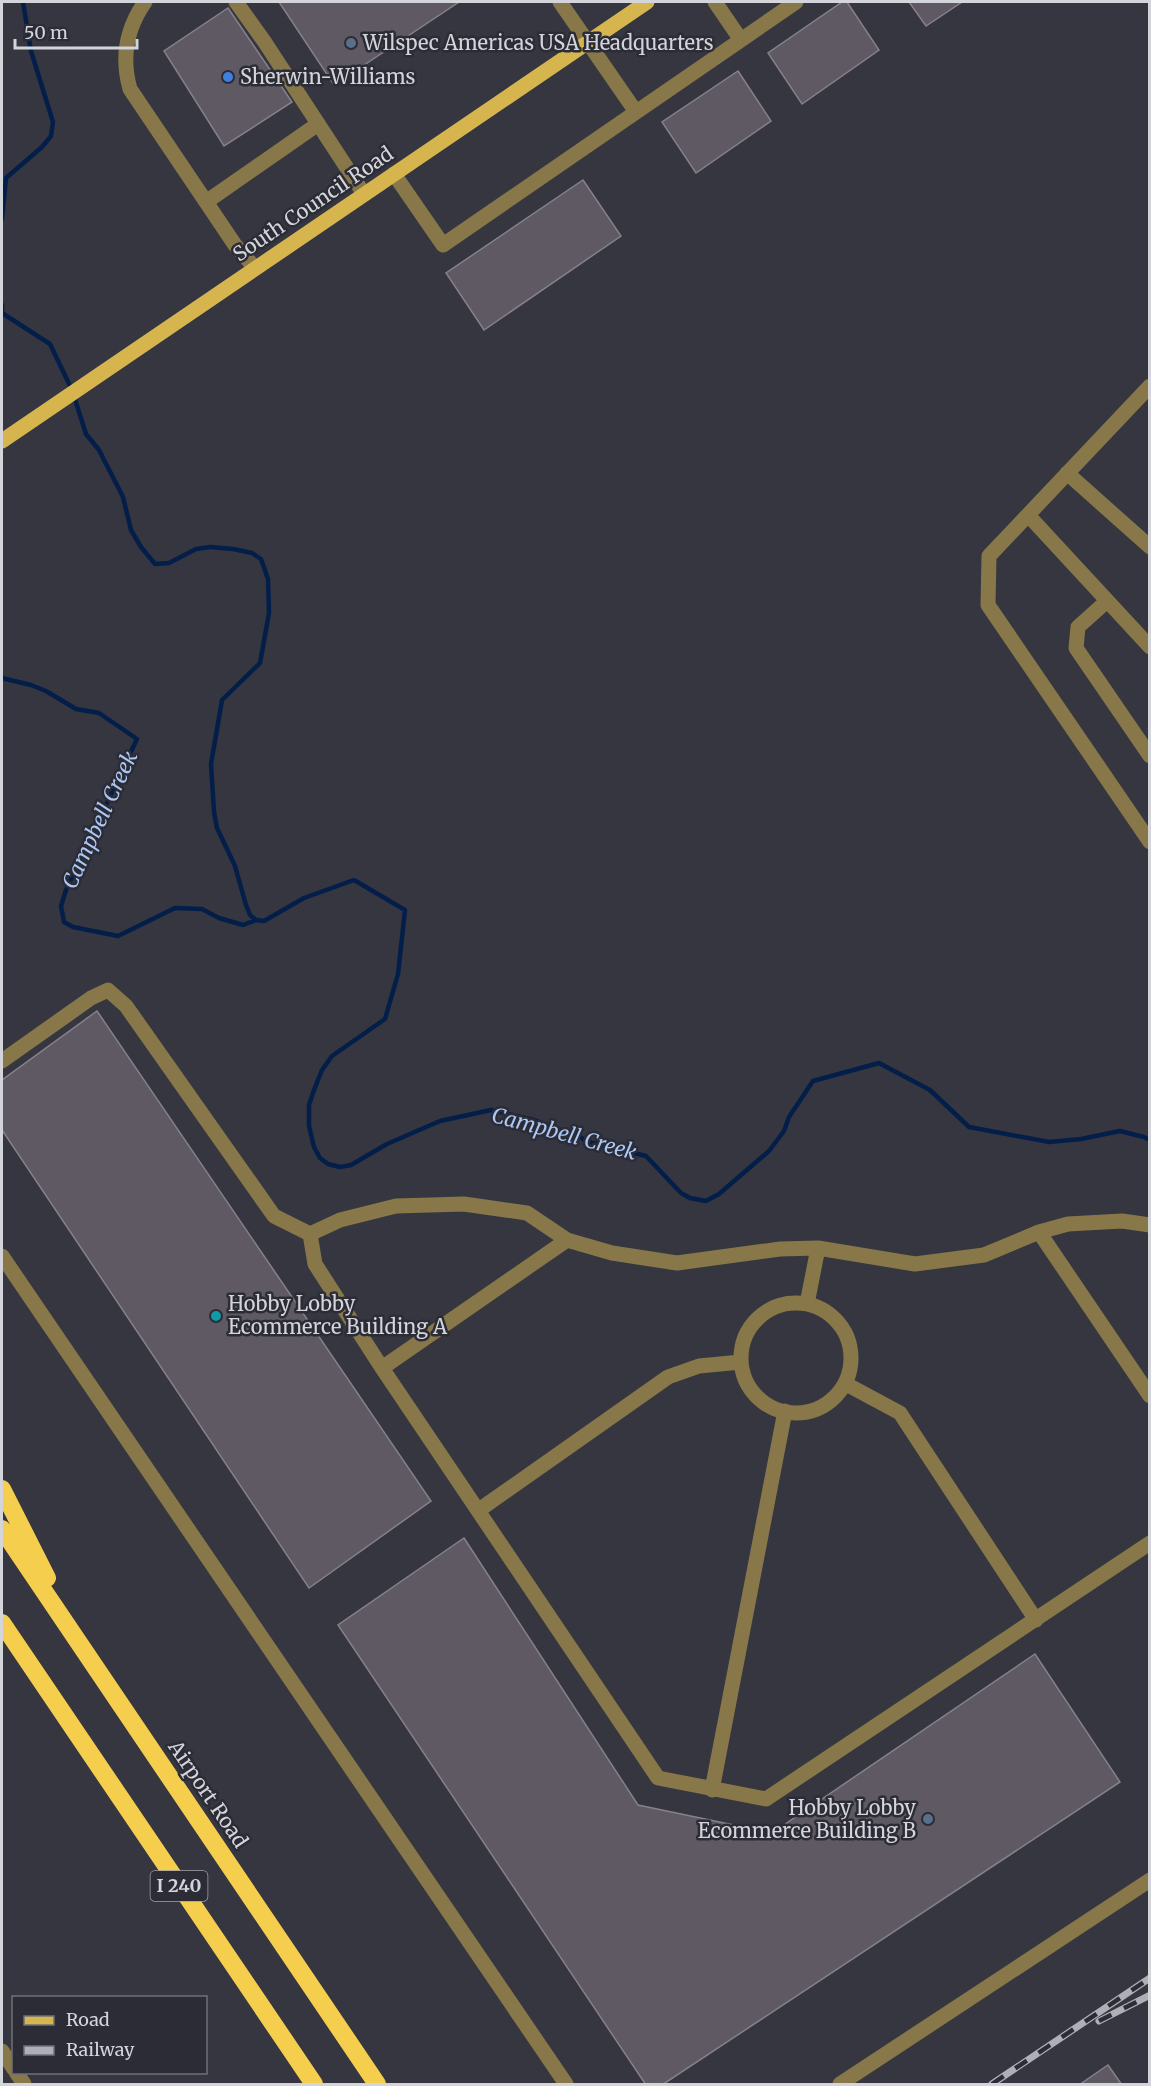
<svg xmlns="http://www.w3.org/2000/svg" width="1151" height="2086" font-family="Merriweather,serif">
<rect width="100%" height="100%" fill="#353640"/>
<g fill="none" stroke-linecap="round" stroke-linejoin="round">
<path stroke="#041e4a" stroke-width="4.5" d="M2,219L6,178L42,147L51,136L53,122L31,51L23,2
M2,305V313L50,344L72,390L86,434L99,450L123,497L131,530L141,547L155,564L169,563L196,549L210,547L233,549L252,553L261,559L268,579L269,613L260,663L222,700L211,764L214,812L217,828L235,866L246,905L250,915L256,920
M2,678L31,685L46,691L76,709L99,713L137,739L66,890L61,906L64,922L73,927L118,936L175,908L202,909L219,918L243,925L256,920L264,921L304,898L354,880L405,910L398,974L385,1019L332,1056L322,1070L314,1090L309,1105V1126L314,1147L320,1158L328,1164L340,1167L351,1165L387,1144L440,1121L491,1110L534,1120L582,1138L585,1141L646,1156L681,1193L690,1198L706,1201L719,1194L769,1151L784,1131L789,1117L813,1081L879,1063L930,1090L969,1127L1049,1142L1081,1139L1120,1131L1144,1137L1150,1140"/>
</g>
<path fill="#5f5963" stroke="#86808b" stroke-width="1.5" d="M279,2H459L334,85Z
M842,2H847L879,50L802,104L768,53Z
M909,2H962L926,26Z
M228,8L292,102L224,146L164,51Z
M738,71L771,121L696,173L662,122Z
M583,180L621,236L484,330L446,273Z
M97,1011L431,1501L309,1588L2,1130V1080Z
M464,1538L638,1805L772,1833L1035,1654L1120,1782L662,2085H646L338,1625Z
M1108,2065L1122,2085H1079Z"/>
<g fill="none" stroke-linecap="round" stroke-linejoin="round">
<path stroke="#877749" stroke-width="15" d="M145,2C126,29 121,57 130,89L235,245L255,268
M236,2L264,41L364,194
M560,2L636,112
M715,2L741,40
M394,174L443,245L796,2
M206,202L318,124
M1150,386L989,556L988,605L1150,842
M1067,473L1150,547
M1028,515L1150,647
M1107,601L1078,627L1076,648L1150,756
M2,1061L91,998L108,990L126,1006L274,1216L310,1234L340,1220L396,1206L464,1204L527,1213L567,1240L612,1253L677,1263L780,1249L818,1248L915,1264L984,1255L1039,1232L1068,1224L1122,1221L1150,1225
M1039,1232L1150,1396
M310,1234L315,1264L382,1368L658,1778L766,1799L1150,1543
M2,1256L566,2084
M741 1358a55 55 0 1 1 110 0a55 55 0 1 1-110 0Z
M807,1304L818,1248
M382,1368L567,1240
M846,1384L900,1413L1036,1620
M479,1510L668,1377L699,1366L741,1362
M712,1790L785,1411
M2,2051L14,2069
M16,2072L24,2084
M840,2084L1150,1880"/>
<path stroke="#d6b54f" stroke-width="15" d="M2,441L647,2"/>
<path stroke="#f6ce4e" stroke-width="18" d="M2,1489L47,1578
M2,1529L377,2084
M2,1623L314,2084"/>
<defs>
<path id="rail" d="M1099,2021L1150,1995
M992,2084L1150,1978"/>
</defs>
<use href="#rail" stroke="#afb0b7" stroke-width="7"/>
<use href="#rail" stroke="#2b2c36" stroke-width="4.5" stroke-dasharray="14" stroke-linecap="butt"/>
</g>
<g fill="#5c6f8a" stroke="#2b2c36" stroke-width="2">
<circle cx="351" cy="43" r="6"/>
<circle cx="928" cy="1819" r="6"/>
</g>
<circle fill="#3f7fe0" stroke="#2b2c36" stroke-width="2" cx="228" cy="77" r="6"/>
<circle fill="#0f9aa8" stroke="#2b2c36" stroke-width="2" cx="216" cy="1316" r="6"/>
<g text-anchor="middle" stroke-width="5" stroke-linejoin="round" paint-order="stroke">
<rect fill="#2b2c36" stroke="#a1a2aa" stroke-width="1.5" x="150.5" y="1871" width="57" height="30" rx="4.5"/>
<g font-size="18" font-weight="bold" fill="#d4d5db">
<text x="179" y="1892">I 240</text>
</g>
<g font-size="20" fill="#d4d5db" stroke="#2b2c36" text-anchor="start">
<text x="363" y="50">Wilspec Americas USA Headquarters</text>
<text x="240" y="84">Sherwin-Williams</text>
<text x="228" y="1311">Hobby Lobby<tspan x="228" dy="23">Ecommerce Building A</tspan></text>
<text x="916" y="1815" text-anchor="end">Hobby Lobby<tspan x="916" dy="23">Ecommerce Building B</tspan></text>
</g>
<g font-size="20" fill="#d4d5db" stroke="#2b2c36">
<text transform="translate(313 204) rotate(-34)" y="7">South Council Road</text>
<text transform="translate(208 1794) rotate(56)" y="7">Airport Road</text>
</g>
<g font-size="21" font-style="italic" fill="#abc7f4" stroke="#2b2c36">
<text transform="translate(100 820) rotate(-65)" y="7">Campbell Creek</text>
<text transform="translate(564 1134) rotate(15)" y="7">Campbell Creek</text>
</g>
</g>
<rect width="1151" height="2086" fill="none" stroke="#d4d5db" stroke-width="6"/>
<rect x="12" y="1996" width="195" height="78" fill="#2b2c36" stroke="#6f7078" stroke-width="1.5"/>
<rect x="24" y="2016" width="30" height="9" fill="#d6b54f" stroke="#6f7078" stroke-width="1.5"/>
<text x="66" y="2026" font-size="18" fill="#d4d5db">Road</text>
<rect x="24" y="2046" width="30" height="9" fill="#afb0b7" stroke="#6f7078" stroke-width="1.5"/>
<text x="66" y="2056" font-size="18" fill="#d4d5db">Railway</text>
<path d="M15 39v9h122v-9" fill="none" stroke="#d4d5db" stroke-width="3"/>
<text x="24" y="39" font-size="18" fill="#d4d5db" stroke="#2b2c36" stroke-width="4.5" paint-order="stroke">50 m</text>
</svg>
